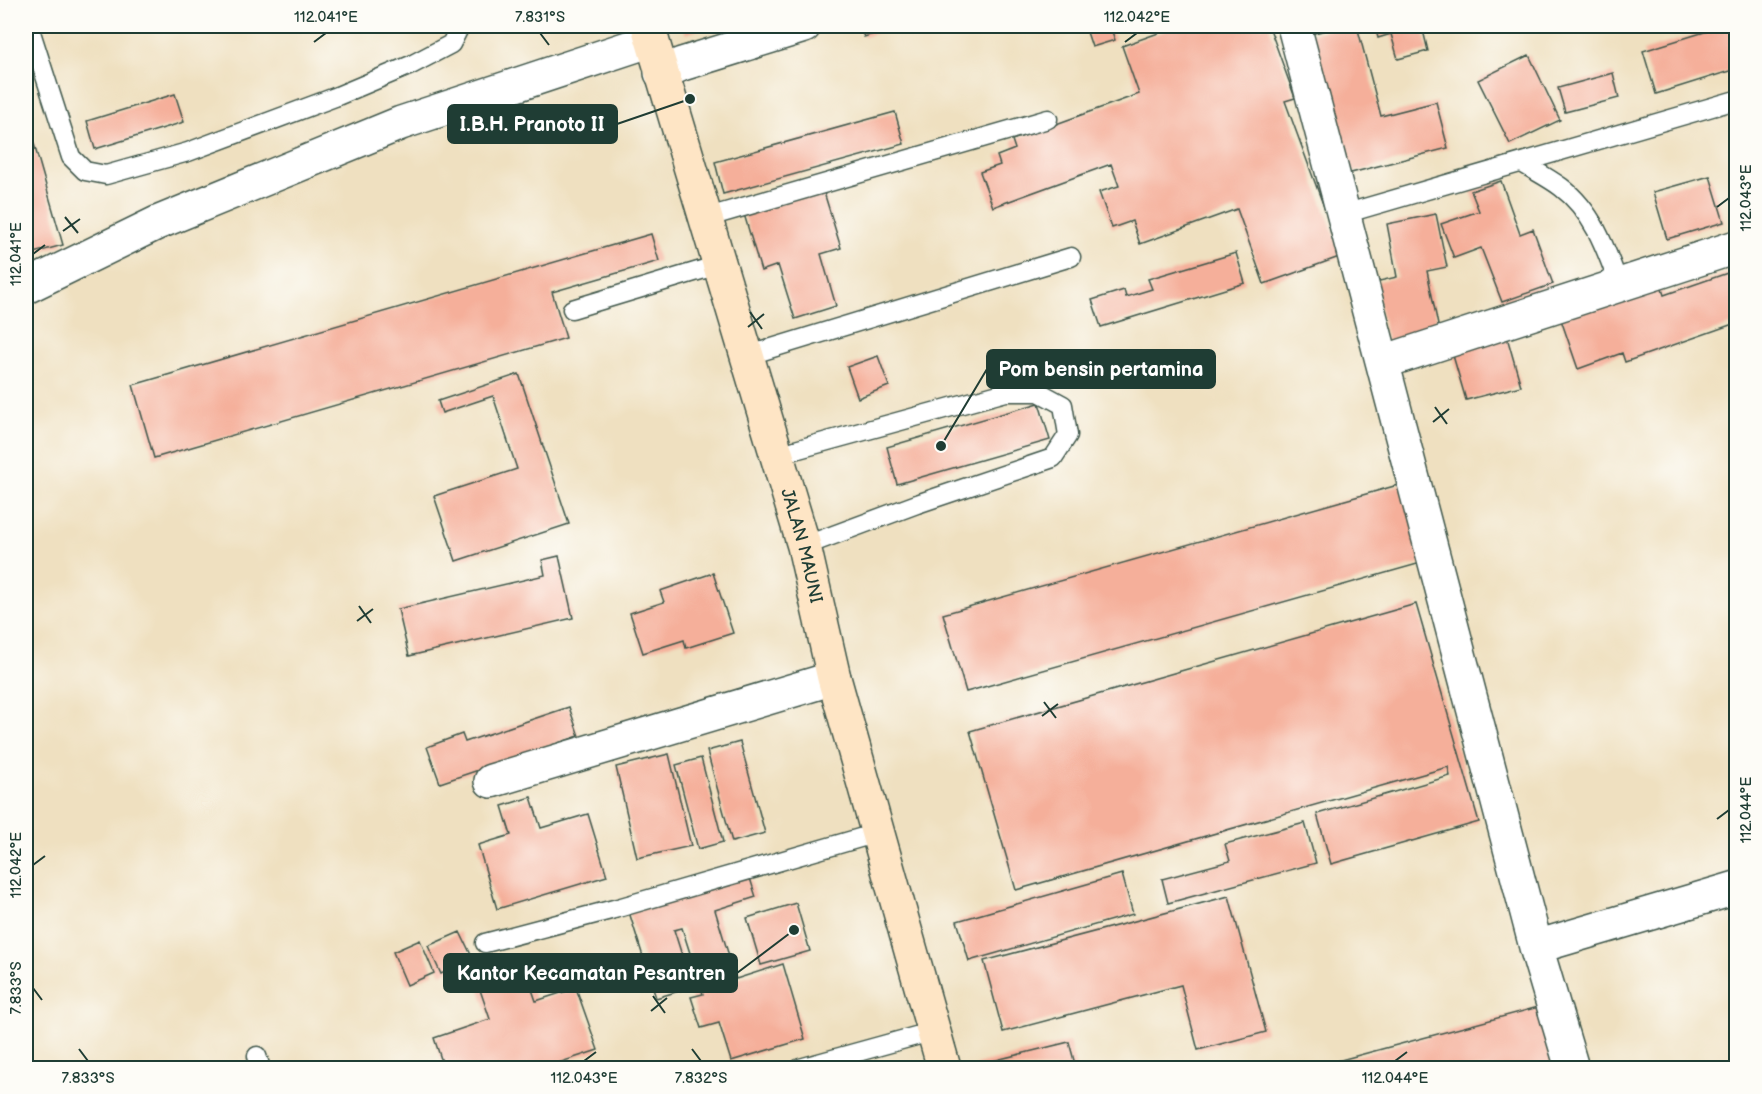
<svg xmlns="http://www.w3.org/2000/svg" width="1762" height="1094" font-family="'Balsamiq Sans',sans-serif">
<rect width="100%" height="100%" fill="#fdfcf7"/>
<filter id="ink" filterUnits="userSpaceOnUse"><feTurbulence type="fractalNoise" baseFrequency=".0167" numOctaves="2"/><feDisplacementMap in="SourceGraphic" scale="12" xChannelSelector="R" yChannelSelector="G"/><feConvolveMatrix kernelMatrix="1 2 1 2 8 2 1 2 1" color-interpolation-filters="sRGB"/></filter>
<filter id="wash" filterUnits="userSpaceOnUse"><feTurbulence type="fractalNoise" baseFrequency=".008" numOctaves="4" result="noise"/><feDisplacementMap in="SourceGraphic" scale="24" xChannelSelector="R" yChannelSelector="G"/><feGaussianBlur stdDeviation="1.35" result="paint"/><feColorMatrix in="noise" values="0 0 0 0 0 0 0 0 0 0 0 0 0 0 0 0 0 1.4 0 .05"/><feComposite in="paint" operator="in"/></filter>
<g filter="url(#wash)">
<rect width="100%" height="100%" fill="#efe0c0"/>
<g id="blocks">
<path fill="#f5af9a" d="M683,26H708L686,34Z
M859,26H896L864,37Z
M1085,26H1110L1115,40L1092,47Z
M1178,26H1269L1295,98L1285,101L1342,256L1264,284L1237,209L1140,244L1132,221L1112,228L1099,192L1119,186L1111,164L993,207L980,172L1000,165L997,156L1015,149L1012,140L1139,94L1122,46Z
M1343,26H1357L1381,116L1436,102L1448,148L1347,174L1310,34Z
M1375,26H1422L1428,51L1398,59L1391,34L1378,38Z
M1431,26H1457L1433,32Z
M1724,26H1736V69L1656,94L1643,51Z
M1529,55L1560,120L1510,144L1478,80Z
M1613,73L1619,98L1565,112L1558,88Z
M175,94L184,122L95,149L87,121Z
M895,112L904,144L723,194L715,162Z
M26,116L63,245L26,255Z
M1710,176L1724,222L1667,239L1653,192Z
M1501,181L1520,234L1533,229L1553,284L1502,302L1481,248L1454,258L1441,224L1479,211L1471,191Z
M823,189L841,248L821,254L836,306L795,319L778,265L761,271L744,214Z
M1436,214L1447,267L1427,271L1440,335L1388,345L1375,282L1397,277L1387,224Z
M651,234L659,261L552,292L566,338L154,458L133,385Z
M1236,253L1245,283L1101,327L1092,300L1124,290L1126,297L1152,289L1148,279Z
M1736,270V323L1625,362L1622,353L1578,369L1559,314L1659,280L1664,295Z
M1507,337L1521,386L1466,400L1452,352Z
M878,356L889,386L858,398L847,367Z
M519,374L569,524L456,561L434,496L517,469L493,396L442,413L438,401Z
M1039,403L1050,440L897,484L887,447Z
M1405,483L1428,561L966,692L943,614Z
M559,556L573,618L409,656L398,609L545,575L542,560Z
M713,573L733,633L686,648L684,640L643,653L630,613L664,602L660,591Z
M1416,604L1479,822L1331,864L1317,814L1450,776L1448,767L1016,890L970,731Z
M569,707L579,736L440,783L427,747L462,734L465,742Z
M740,742L765,833L732,842L707,751Z
M669,754L691,846L637,858L616,767Z
M701,758L723,842L698,849L676,765Z
M531,797L541,828L588,814L607,876L497,909L478,845L511,835L502,806Z
M1305,823L1316,863L1168,903L1162,879L1230,861L1225,844Z
M1122,874L1133,914L969,961L957,921Z
M749,875L756,897L715,910L736,979L783,964L805,1039L731,1061L719,1023L701,1028L691,997L703,994L682,928L674,930L692,987L656,998L629,912Z
M1229,896L1266,1032L1198,1050L1181,985L1003,1032L984,961Z
M796,903L810,951L761,965L747,918Z
M460,932L473,959L441,974L428,946Z
M420,940L434,973L407,985L393,952Z
M525,969L536,1001L576,988L598,1050L543,1068H444L434,1038L490,1019L478,984Z
M1546,1005L1563,1068H1311Z
M1069,1042L1076,1068H977L976,1065Z"/>
</g>
</g>
<g filter="url(#ink)">
<use href="#blocks" fill-opacity="0" stroke="#3e5549" stroke-width="1.5"/>
<g fill="none" stroke-linecap="round" stroke-linejoin="round">
<defs>
<path id="service" d="M29,26L71,157L85,171L106,175L188,152L335,97L411,65L451,44L460,26
M1522,163C1535,171 1549,178 1561,187C1593,211 1606,249 1619,285
M1344,214L1736,100
M705,218L1048,119
M572,309L718,265
M746,356L1071,257
M777,457L795,450L1006,392H1039L1063,405L1068,435L1053,458L917,504L804,546
M485,943L618,908L877,833
M257,1056L261,1068
M800,1068L934,1031"/>
<path id="minor" d="M1294,26L1536,947L1572,1068
M661,73L682,64L804,26
M26,287L157,223L401,123L652,40
M1383,362L1736,247
M491,781L834,678
M1536,947L1736,888"/>
<g id="secondary">
<path id="s1" d="M648,26L804,546L834,678L944,1068"/>
</g>
</defs>
<use href="#service" stroke="#3e5549" stroke-width="21"/>
<use href="#minor" stroke="#3e5549" stroke-width="36"/>
<use href="#secondary" stroke="#3e5549" stroke-width="36"/>
<use href="#service" stroke="#fff" stroke-width="18"/>
<use href="#minor" stroke="#fff" stroke-width="33"/>
<use href="#secondary" stroke="#fee5c5" stroke-width="33"/>
</g>
</g>
<path fill="none" stroke="#1f3d34" stroke-width="2" d="M540,33L549,45M314,42L326,33M1125,42L1137,33M1717,207L1729,198M65,217L78,233M63,231L80,219M33,254L45,245M750,312L762,329M748,327L764,314M1435,407L1447,424M1433,422L1449,409M359,606L371,623M357,621L373,609M1044,702L1056,718M1042,716L1058,704M1717,819L1729,810M33,865L45,856M33,988L42,1000M653,996L665,1013M651,1011L667,998M79,1049L88,1061M692,1049L701,1061M584,1061L596,1052M1395,1061L1407,1052"/>
<g text-anchor="middle" stroke-width="6" stroke-linejoin="round" paint-order="stroke">
<g font-size="18" fill="#1f3d34" stroke="#fdfcf7">
<text dy="6" stroke="none"><textPath href="#s1" startOffset="542">JALAN MAUNI</textPath></text>
</g>
</g>
<path fill="none" stroke="#1f3d34" stroke-width="2" d="M690 99L617 124M941 446L987 369M794 930L737 973"/>
<g fill="#1f3d34" stroke="#fdfcf7" stroke-width="2">
<circle cx="690" cy="99" r="6"/>
<circle cx="941" cy="446" r="6"/>
<circle cx="794" cy="930" r="6"/>
</g>
<g fill="#1f3d34" stroke="#1f3d34" stroke-width="2">
<rect x="448" y="105" width="169" height="38" rx="6"/>
<rect x="987" y="350" width="228" height="38" rx="6"/>
<rect x="444" y="954" width="293" height="38" rx="6"/>
</g>
<g font-size="20" text-anchor="middle" font-weight="bold" fill="#fff">
<text x="532" y="131">I.B.H. Pranoto II</text>
<text x="1101" y="376">Pom bensin pertamina</text>
<text x="591" y="980">Kantor Kecamatan Pesantren</text>
</g>
<rect width="1762" height="1094" fill="none" stroke="#fdfcf7" stroke-width="66"/>
<rect x="33" y="33" width="1696" height="1028" fill="none" stroke="#1f3d34" stroke-width="2"/>
<g font-size="15" text-anchor="middle" fill="#1f3d34">
<text x="326" y="22">112.041°E</text>
<text x="540" y="22">7.831°S</text>
<text x="1137" y="22">112.042°E</text>
<text transform="translate(1746 198) rotate(-90)" y="5">112.043°E</text>
<text transform="translate(16 254) rotate(-90)" y="5">112.041°E</text>
<text transform="translate(1746 810) rotate(-90)" y="5">112.044°E</text>
<text transform="translate(16 865) rotate(-90)" y="5">112.042°E</text>
<text transform="translate(16 988) rotate(-90)" y="5">7.833°S</text>
<text x="88" y="1083">7.833°S</text>
<text x="584" y="1083">112.043°E</text>
<text x="701" y="1083">7.832°S</text>
<text x="1395" y="1083">112.044°E</text>
</g>
</svg>
